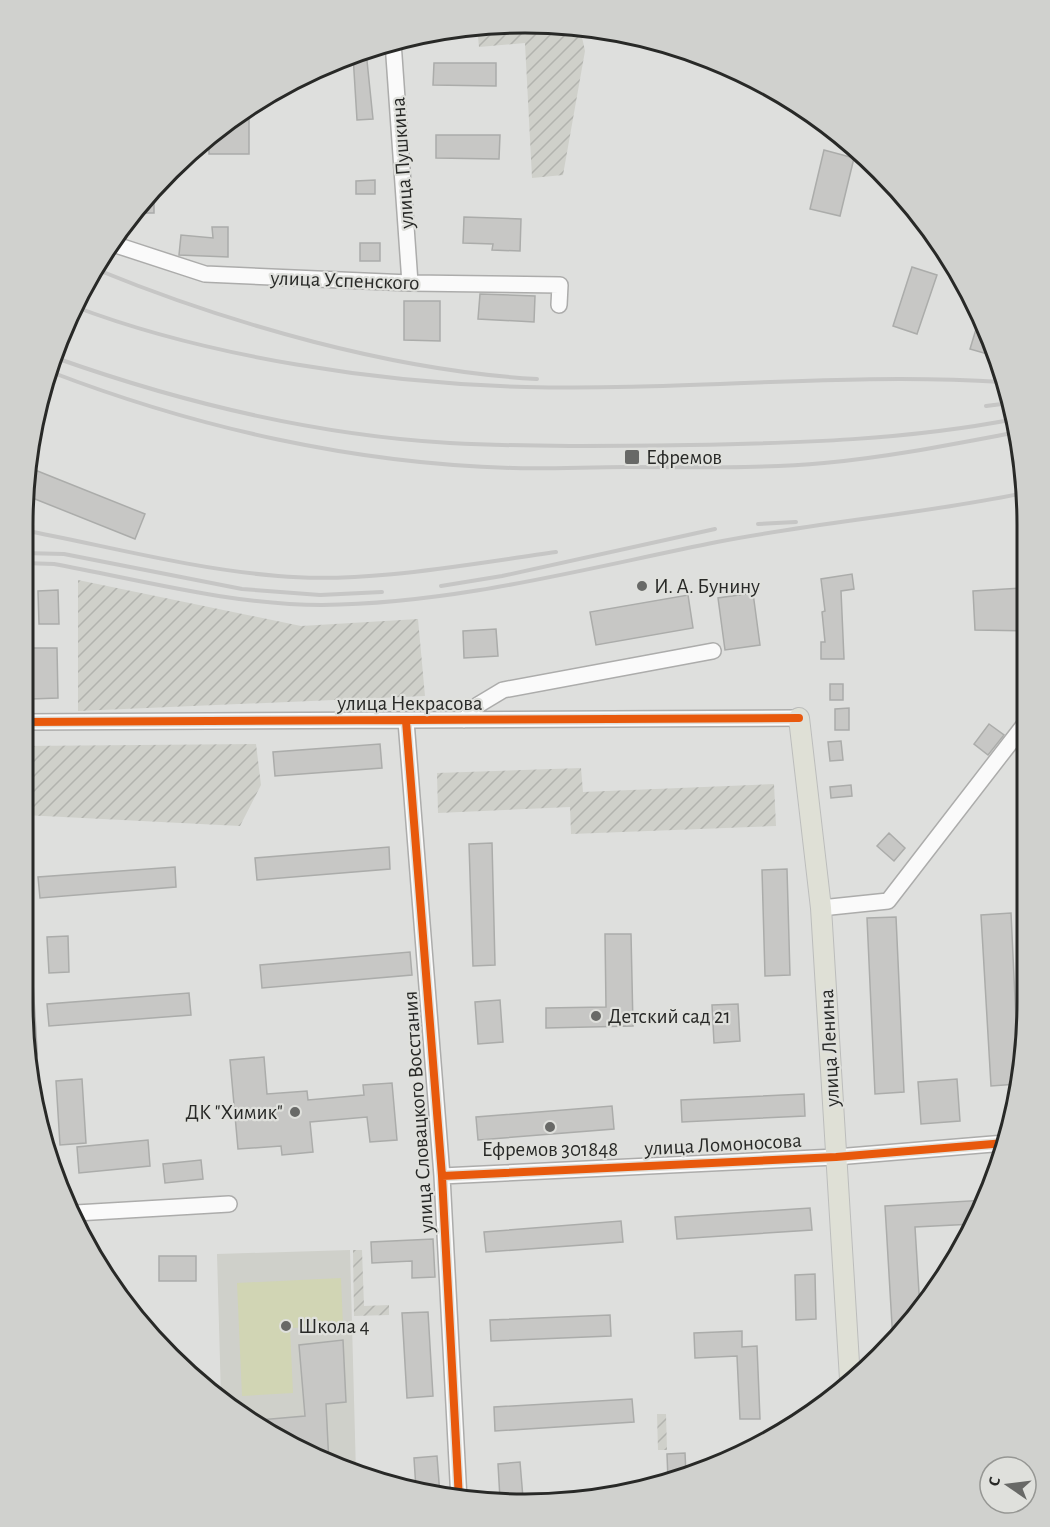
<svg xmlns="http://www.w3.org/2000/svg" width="1050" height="1527" font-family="'Alegreya Sans',sans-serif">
<defs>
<pattern id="industrial-furrows" width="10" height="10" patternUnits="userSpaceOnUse" patternTransform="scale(1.5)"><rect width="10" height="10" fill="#cfd0ca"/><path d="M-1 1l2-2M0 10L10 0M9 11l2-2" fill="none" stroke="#b2b3ae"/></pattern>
</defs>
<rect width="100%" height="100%" fill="#dedfdd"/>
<path fill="#cfd0ca" d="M350,1250L356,1473L332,1466L221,1397L217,1254Z"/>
<path fill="url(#industrial-furrows)" d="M525,23L580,28L585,51L563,175L532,178L525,43L479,47L477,27Z
M78,580L301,626L418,619L425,696L78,711Z
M256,744L261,785L240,826L24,815L23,746Z
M581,768L583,792L774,784L776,826L571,834L570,807L438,813L437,773Z
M353,1250H362L364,1306L389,1305V1315L354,1316Z
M657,1414H666L667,1450H658Z"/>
<path fill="#d1d5b4" d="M341,1278L343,1326L290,1328L293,1393L242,1396L237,1283Z"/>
<path fill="#c7c7c5" stroke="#abacaa" stroke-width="1.5" d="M366,51L373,119L357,120L353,55Z
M434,63H496V86L433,85Z
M249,105V154H209V138Z
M436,135H500L499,159L436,158Z
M824,150L854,158L840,216L810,209Z
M375,180V194H356V181Z
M154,192V213H139L144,205Z
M464,217L521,219L520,251L492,250L493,244L463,243Z
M212,227H228V257L179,255L181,235L213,238Z
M360,243H380V261H360Z
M912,267L937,275L917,334L893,326Z
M480,294L535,296L534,322L478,319Z
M404,301H440V341L404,340Z
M980,316L985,329L994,356L970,349Z
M35,470L145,514L135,539L25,495Z
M852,574L854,589L841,591L844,659H821V642H825L822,612L825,611L821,579Z
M1024,588L1026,631L975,630L973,591Z
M58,590L59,624H39L38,591Z
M753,593L760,645L725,650L718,598Z
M688,595L693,628L596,645L590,612Z
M496,629L498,656L464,658L463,631Z
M30,648H57L58,698L31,699Z
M830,684H843V700H830Z
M849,708V730H835V709Z
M989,724L1004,735L988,755L974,744Z
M841,741L843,760L830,761L828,742Z
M380,744L382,768L275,776L273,752Z
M851,785L852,796L831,798L830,787Z
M889,833L905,848L894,861L877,846Z
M492,843L495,965L473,966L469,844Z
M389,847L390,869L257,880L255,858Z
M175,867L176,887L40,898L38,877Z
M787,869L790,975L765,976L762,870Z
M1011,913L1019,1084L991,1086L981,915Z
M896,917L904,1092L875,1094L867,918Z
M605,934H631L633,1026L546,1028V1008L606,1007Z
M68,936L69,972L49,973L47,937Z
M410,952L412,975L262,988L260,965Z
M189,993L191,1015L49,1026L47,1004Z
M500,1000L503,1042L478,1044L475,1002Z
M738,1004L740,1041L714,1043L712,1005Z
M264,1057L267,1094L307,1091L308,1100L364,1095L363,1085L392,1083L397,1140L370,1142L367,1117L310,1122L313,1152L282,1155L281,1146L238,1149L230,1060Z
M82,1079L86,1143L60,1145L56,1081Z
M957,1079L960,1121L921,1124L918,1082Z
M804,1094L805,1116L682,1122L681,1100Z
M612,1106L614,1129L478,1140L476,1117Z
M148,1140L150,1166L79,1173L77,1147Z
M201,1160L203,1179L165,1183L163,1164Z
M986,1200L974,1224L915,1227L920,1309L893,1342L885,1206Z
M810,1208L812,1230L677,1239L675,1217Z
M621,1221L623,1242L486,1252L484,1232Z
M433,1239L435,1277L412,1278V1261L372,1263L371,1242Z
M159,1256H196V1281H159Z
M815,1274L816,1319L796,1320L795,1275Z
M428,1312L433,1396L407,1398L402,1313Z
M610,1315L611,1336L491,1341L490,1320Z
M742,1331V1347L757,1346L760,1419H740L737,1356L695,1358L694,1333Z
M343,1340L346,1402L326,1404L329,1464L259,1420L305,1416L299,1345Z
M632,1399L634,1422L495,1431L494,1407Z
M685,1453L686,1474L668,1480L667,1454Z
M437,1456L440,1495L416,1489L414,1458Z
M520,1462L523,1498L500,1499L498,1464Z"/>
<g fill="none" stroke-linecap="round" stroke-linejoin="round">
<defs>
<path id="minor" d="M393,42L410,283
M116,245L205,274L410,283L560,285L559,305
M464,720L478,705L503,690L713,651
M406,721L442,1176L459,1500
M23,722L799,718
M821,908L888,901L1027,721
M23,953L29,1054
M442,1176L836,1157L1005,1143
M76,1213L229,1204"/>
<path id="major" d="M799,718L821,908L850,1379"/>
</defs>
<use href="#minor" stroke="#acacab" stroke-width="18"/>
<use href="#major" stroke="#bcbdbc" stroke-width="22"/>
<use href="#minor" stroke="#fafafa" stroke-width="15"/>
<use href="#major" stroke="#dfe0d6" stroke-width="20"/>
<path stroke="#c6c6c5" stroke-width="4" d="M98,270C230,324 394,371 537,379
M73,306C210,358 381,383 526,387C685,391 844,372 1002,382
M56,358C183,403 315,435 450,443C530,447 610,446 690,445C799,443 907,440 1015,419
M51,372C197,428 356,464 513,468C550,469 588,467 626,467C692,467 758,469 824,463C889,457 954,444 1018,432
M986,406L1010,403
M758,524L796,522
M23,530C107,546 192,569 278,576C365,584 469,564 556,552
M23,553L64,554L242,589L320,595L382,592
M23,563L54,564C141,580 232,605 322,605C455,604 587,568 717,542C819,522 923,514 1024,493
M441,586L502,576L715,529"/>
<defs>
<path id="cycleway" d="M406,721L442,1176L459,1500
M23,722L799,718
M442,1176L836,1157L1005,1143"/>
</defs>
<use href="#cycleway" stroke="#dfe0dc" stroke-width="11"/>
<use href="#cycleway" stroke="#e8590c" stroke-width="8"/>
</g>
<g fill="#686967" stroke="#dfe0dc" stroke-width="2">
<rect x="624" y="449" width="16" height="16" rx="3"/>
<circle cx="642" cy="586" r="6"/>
<circle cx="596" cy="1016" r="6"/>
<circle cx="295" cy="1112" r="6"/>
<circle cx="550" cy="1127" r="6"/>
<circle cx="286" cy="1326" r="6"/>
</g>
<g text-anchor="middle" stroke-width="4.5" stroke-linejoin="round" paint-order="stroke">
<g font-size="21" fill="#282927" stroke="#dfe0dc">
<text transform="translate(402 163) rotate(-94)" y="7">улица Пушкина</text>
<text transform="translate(345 280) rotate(2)" y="7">улица Успенского</text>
<text x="410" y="710">улица Некрасова</text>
<text transform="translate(829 1048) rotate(-93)" y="7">улица Ленина</text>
<text transform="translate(418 1112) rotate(-94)" y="7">улица Словацкого Восстания</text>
<text transform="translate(723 1144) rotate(-3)" y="7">улица Ломоносова</text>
</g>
<g font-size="21" fill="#282927" stroke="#dfe0dc" text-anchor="start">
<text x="646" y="464">Ефремов</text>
<text x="654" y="593">И. А. Бунину</text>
<text x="608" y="1023">Детский сад 21</text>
<text x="283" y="1119" text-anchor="end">ДК "Химик"</text>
<text x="550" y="1156" text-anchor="middle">Ефремов 301848</text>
<text x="298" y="1333">Школа 4</text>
</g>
</g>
<path d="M0 0H1050V1527H0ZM525 33H525A492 492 0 0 1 1017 525V1002A492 492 0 0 1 525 1494H525A492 492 0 0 1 33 1002V525A492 492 0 0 1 525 33Z" fill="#d0d1ce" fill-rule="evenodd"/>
<path fill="none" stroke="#282927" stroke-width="3" d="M525 33H525A492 492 0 0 1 1017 525V1002A492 492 0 0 1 525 1494H525A492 492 0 0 1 33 1002V525A492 492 0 0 1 525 33Z"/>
<g transform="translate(1008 1485) rotate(284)"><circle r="28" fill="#dfe0dc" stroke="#969794" stroke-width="1.5"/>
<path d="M0-4.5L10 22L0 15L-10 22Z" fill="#686967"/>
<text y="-9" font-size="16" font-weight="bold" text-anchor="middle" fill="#282927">С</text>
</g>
</svg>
